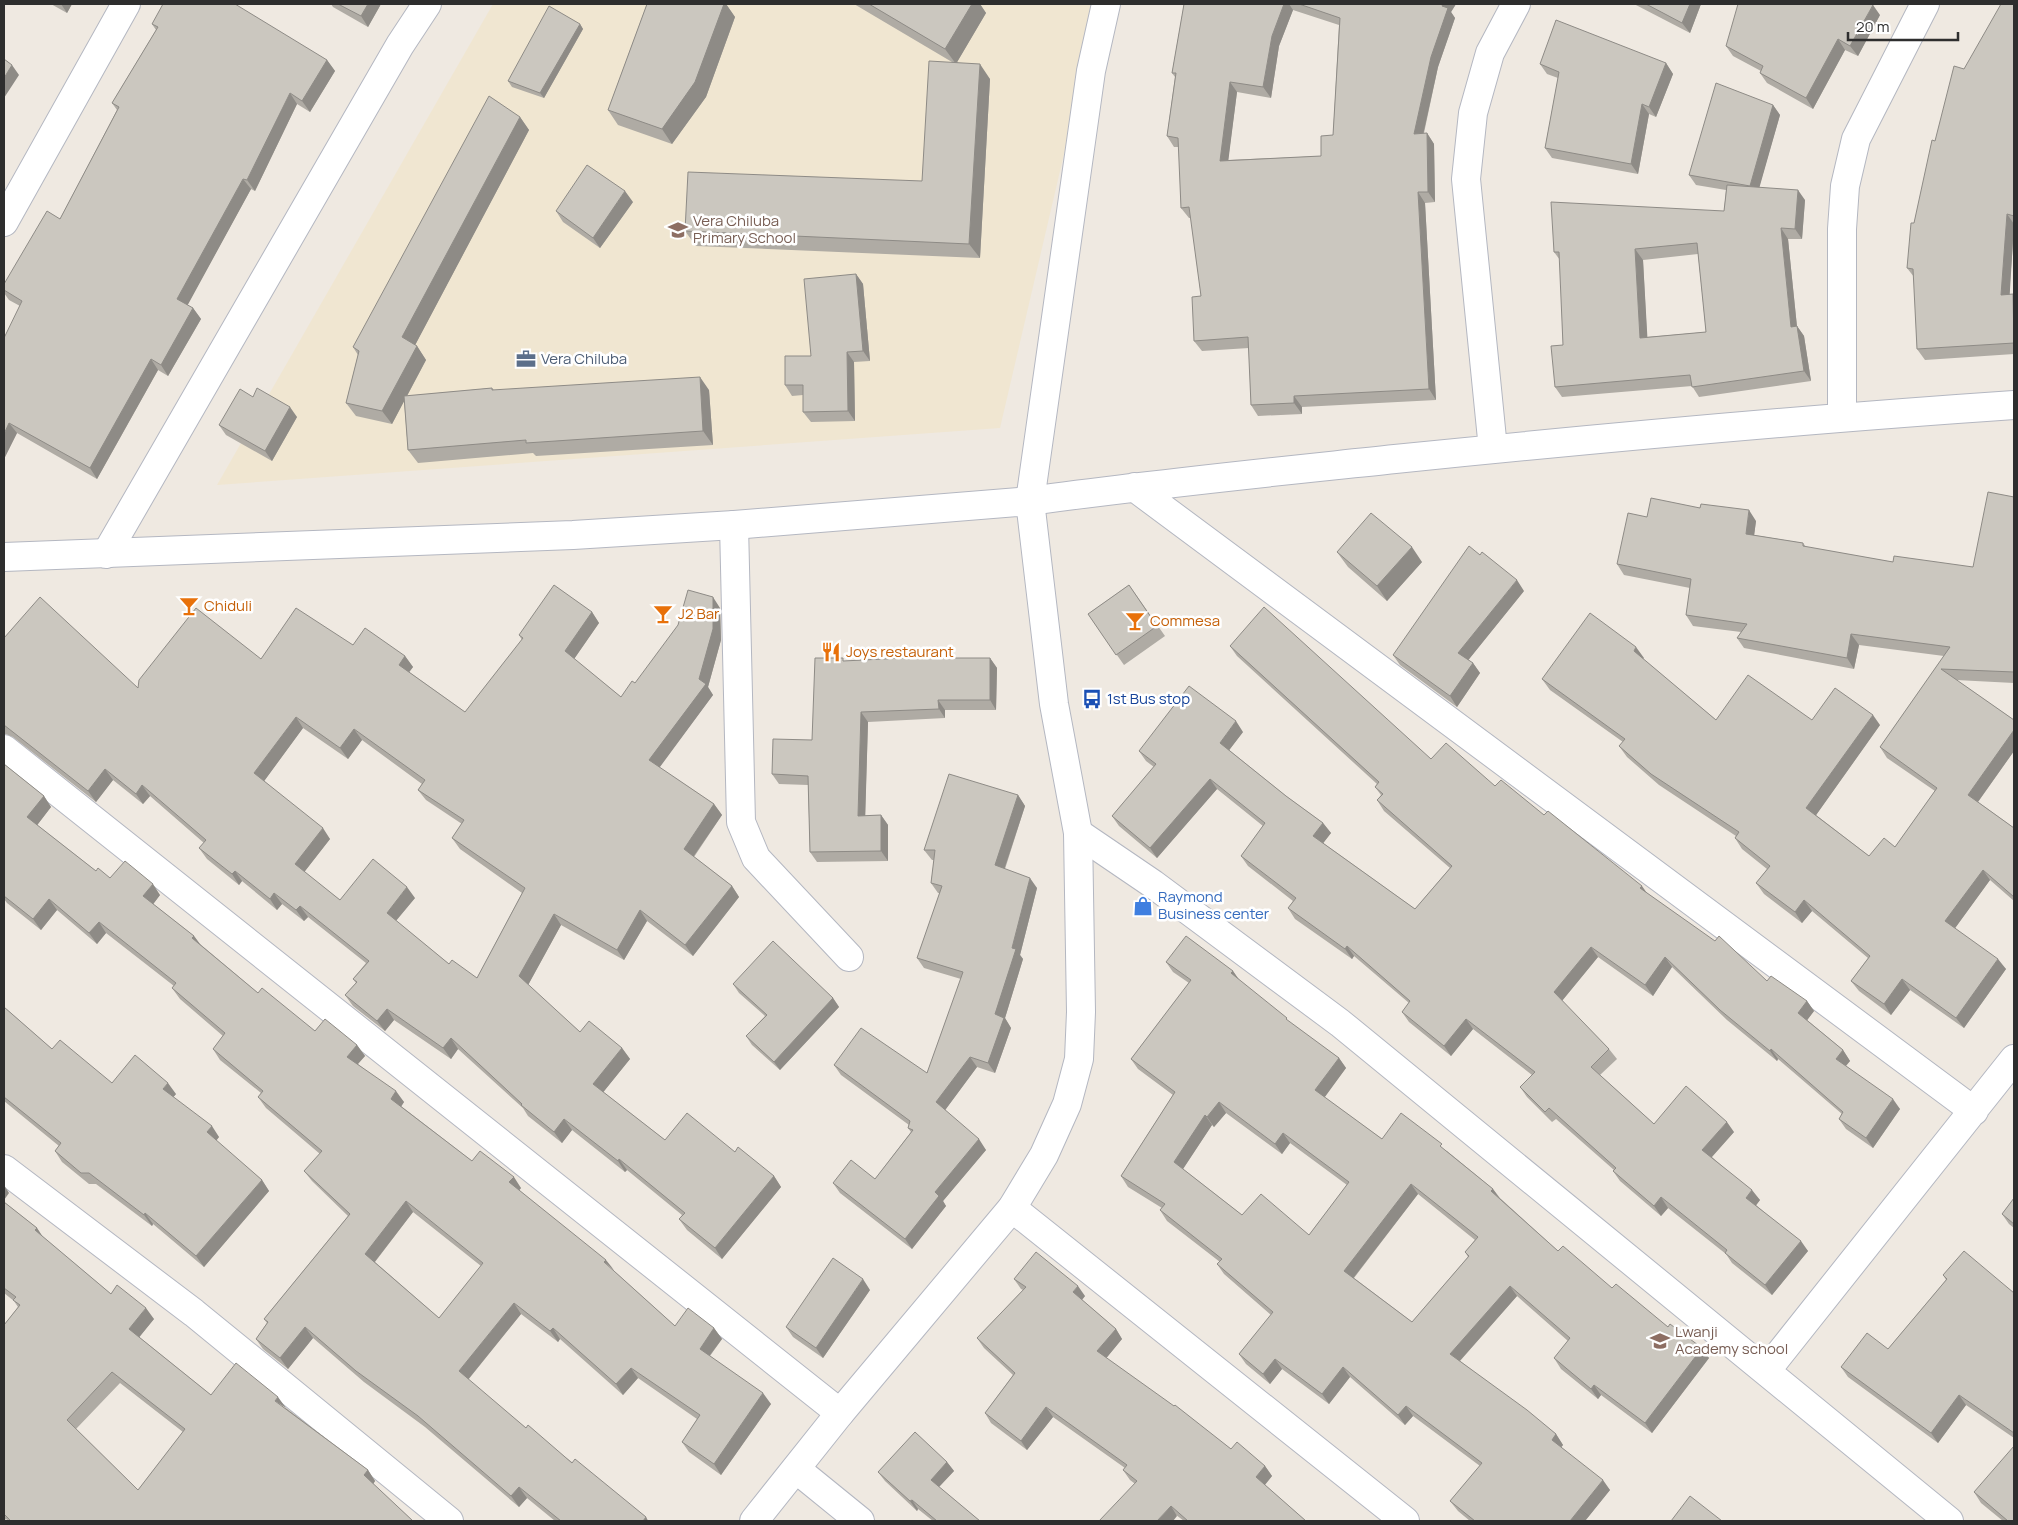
<svg xmlns="http://www.w3.org/2000/svg" width="2018" height="1525" font-family="Manrope,sans-serif">
<rect width="100%" height="100%" fill="#efe9e1"/>
<path fill="#f0e6d1" d="M493,4H1099L1000,428L217,485Z"/>
<g fill="none" stroke-linecap="round" stroke-linejoin="round">
<defs>
<path id="minor" d="M1106,4L1091,71L1030,501C1151,484 1273,472 1395,459C1601,438 1808,419 2014,405
M4,222L126,4
M1842,416V229L1845,186L1856,139L1925,4
M1493,449L1466,179L1473,113L1490,53L1516,4
M1134,487L1974,1111
M734,525L741,822L756,858L849,957
M106,554L400,45L427,4
M4,749L840,1413
M1078,833L1153,884L1340,1023L1949,1521
M4,1169L194,1313L449,1521
M1012,1208L1405,1521
M1766,1371L2014,1059
M796,1469L860,1521"/>
<path id="secondary" d="M4,557L573,535L734,525L1030,501L1054,704L1078,833L1081,1012L1079,1059L1067,1104L1044,1155L1012,1208L840,1413L754,1521"/>
</defs>
<use href="#minor" stroke="#b4b7c1" stroke-width="30"/>
<use href="#secondary" stroke="#b4b7c1" stroke-width="30"/>
<use href="#minor" stroke="#fff" stroke-width="28"/>
<use href="#secondary" stroke="#fff" stroke-width="28"/>
</g>
<path fill="#afaba4" fill-rule="evenodd" d="M51,4H72L67,13Z
M331,4H381L368,27L333,7Z
M647,4H726L735,17L706,97L672,144L618,125L608,110Z
M854,4H980L986,13L957,62L990,79L980,258L696,246L685,231L922,181L952,62Z
M1184,4H1456L1451,12L1455,18L1438,67L1424,133H1427L1434,144L1435,202L1425,203L1436,400L1302,407V414L1258,416L1251,405L1249,348L1202,351L1194,341L1201,296L1191,218H1189L1181,208L1179,147H1174L1167,136L1175,77L1172,73ZM1293,10L1339,25L1333,135L1321,156L1228,160L1237,92L1271,98L1279,46Z
M1634,4H1701L1690,33Z
M2014,4V230L2009,295L2014,296V354L1925,360L1917,349L1914,277L1907,268L1914,223L1935,141L1964,69Z
M1880,15L1858,56L1845,50L1813,109L1767,83L1760,73L1761,71L1733,56L1726,46Z
M152,24L327,60L335,71L310,112L297,104L255,191L251,189L187,305L193,308L201,319L168,376L158,370L97,479L17,433L4,459L20,306L9,300L4,293V284L60,219L117,110L112,103L156,30Z
M580,24L583,29L544,98L512,87L508,81Z
M1666,63L1673,74L1656,117L1649,114L1638,174L1552,158L1545,148L1558,78L1547,74L1540,64Z
M1773,105L1780,115L1759,187L1805,200L1802,239H1788L1797,326L1804,336L1811,381L1699,397L1692,386L1562,397L1555,387L1563,345L1560,260L1554,252L1724,211L1726,190L1696,185L1689,175ZM1698,254L1706,332L1647,337L1643,260Z
M520,117L529,130L415,345L417,346L426,360L407,396L492,388L494,390H709L713,445L536,456L533,453L418,463L408,450L404,401L392,424L356,416L346,403L358,355L353,347Z
M633,202L600,248L563,222L556,211Z
M856,274L863,284L870,361L854,362L855,421L811,422L803,412V395L792,396L785,385L811,356Z
M253,397L297,417L272,461L226,435L219,425Z
M2014,497V683L1956,680L2014,720V751L1978,802L2014,828V901L1990,880L1955,928L2006,969L1964,1028L1910,990L1891,1015L1859,991L1851,981L1868,958L1812,911L1802,923L1764,894L1756,883L1767,869L1742,849L1735,838L1736,836L1659,785L1627,757L1619,746L1623,742L1550,690L1542,679L1644,658L1643,659L1716,720H1812L1880,725L1816,815L1869,856L1895,847L1935,791L1887,758L1880,747L1944,656L1859,645L1854,669L1744,648L1737,638L1741,632L1693,626L1686,615L1690,588L1624,575L1617,564L1647,517L1756,521L1754,535L1803,543L1806,547L1893,562L1973,567Z
M1337,552L1422,562L1387,601L1348,567Z
M1129,585L1165,636L1124,665L1088,614Z
M1524,591L1468,660L1473,663L1480,673L1457,707L1400,665L1393,655Z
M720,608L721,640L708,687L713,695L659,767L714,804L722,815L694,857L732,886L739,897L693,956L647,921L624,960L561,925L528,985L580,1032L622,1048L630,1059L603,1092L665,1140L735,1152L774,1176L781,1187L722,1259L687,1230L679,1219L682,1215L627,1170L625,1172L572,1130L562,1143L528,1116L523,1108L458,1049L451,1059L394,1020L385,1031L353,1006L345,995L356,983L353,979L366,963L308,917L304,921L282,904L277,910L242,881L239,885L207,859L199,848L204,843L150,796L143,804L113,780L96,802L13,737L6,734H4V638L138,688L261,659L353,645L405,656L413,667L409,672L465,712L522,640L519,635L592,612L599,623L574,659L621,697ZM303,728L348,759L362,740L422,784L418,790L426,800L462,824L452,838L460,849L522,893L477,978L449,964L396,921L415,898L340,900L304,872L330,839L264,781Z
M1230,646L1431,759L1495,786L1544,815L1647,893L1767,981L1807,1001L1814,1011L1807,1020L1843,1050L1850,1061L1846,1066L1900,1109L1873,1148L1846,1129L1839,1119L1842,1114L1778,1059L1777,1061L1727,1020L1672,967L1653,996L1598,957L1562,1001L1609,1049L1617,1059L1600,1075L1654,1124L1734,1132L1712,1157L1760,1200L1756,1205L1808,1251L1772,1295L1732,1263L1726,1254L1668,1208L1661,1216L1620,1181L1613,1171L1614,1170L1556,1119L1552,1122L1527,1097L1520,1087L1532,1075L1473,1029L1451,1056L1409,1022L1402,1012L1409,1003L1354,956L1352,959L1295,919L1288,908L1293,901L1248,866L1241,856L1263,826L1217,789L1157,858L1119,826L1112,816L1154,767L1146,761L1139,751L1243,732L1229,750L1286,796L1323,823L1331,833L1323,843L1415,909L1450,868L1384,811L1377,800L1381,795L1375,787L1377,784L1237,656Z
M943,656L945,658H990L997,668L996,710H945V718L868,722L865,816L881,815L888,825V861L817,862L810,852L808,785L779,784L772,774L812,740L845,661Z
M4,764L44,796L51,807L37,825L96,871L110,878L160,895L153,904L194,936L200,944L258,993L315,1031L357,1045L365,1056L358,1064L404,1102L401,1106L472,1161L521,1188L519,1190L614,1271L675,1326L714,1328L722,1339L710,1356L771,1404L721,1475L689,1452L682,1442L697,1419L638,1378L623,1395L560,1339L558,1342L521,1314L468,1380L526,1428L646,1517L648,1521H555L527,1498L519,1507L425,1427L364,1382L313,1338L288,1369L263,1349L256,1339L267,1323L264,1319L348,1216L312,1181L304,1171L320,1154L266,1108L258,1097L261,1093L220,1060L213,1049L223,1036L180,999L172,988L174,986L106,933L97,944L57,910L41,930L7,903L4,899ZM413,1212L481,1266L439,1318L375,1262Z
M1018,795L1025,806L1005,869L1037,888L1020,955L1023,959L1005,1018L1011,1028L995,1073L977,1067L945,1110L986,1150L943,1201L946,1206L912,1249L840,1193L833,1183L875,1179L911,1132L908,1128L909,1125L841,1075L834,1065L927,1073L961,979L924,968L917,958L940,893H938L931,883L934,860H932L924,850Z
M1166,962L1233,971L1238,979L1290,1023L1339,1058L1346,1068L1324,1097L1382,1139L1447,1151L1493,1189L1500,1198L1558,1251L1668,1327L1709,1358L1652,1433L1601,1395L1598,1399L1561,1369L1554,1358L1568,1341L1517,1296L1460,1361L1556,1434L1563,1445L1561,1447L1610,1490L1585,1521H1470L1458,1511L1450,1501L1480,1466L1413,1416L1405,1425L1350,1377L1329,1404L1282,1369L1270,1384L1246,1364L1239,1354L1271,1315L1224,1274L1217,1264L1220,1262L1167,1221L1160,1210L1162,1208L1128,1187L1121,1176L1173,1095L1138,1069L1131,1059L1189,983L1173,972ZM1226,1113L1282,1154L1290,1143L1347,1185L1309,1235L1242,1215L1183,1169L1212,1125L1214,1127ZM1418,1194L1475,1240L1465,1252L1468,1257L1412,1322L1354,1278Z
M733,984L833,998L839,1007L780,1070L752,1045L746,1036L765,1016L739,993Z
M4,1007L52,1049L112,1083L176,1094L173,1097L219,1137L216,1141L262,1180L269,1191L204,1267L153,1224L152,1226L96,1184H89L62,1162L55,1151L59,1146L4,1101Z
M2014,1198V1228L2009,1224L2002,1214Z
M4,1202L37,1228L43,1237L111,1294L154,1319L139,1337L211,1395L286,1408L368,1470L375,1481L373,1484L413,1521H8L6,1519L4,1521V1325L18,1307L14,1301L4,1293ZM120,1383L183,1432L138,1490L76,1429Z
M1943,1275L2014,1293V1438L1966,1405L1938,1443L1848,1377L1841,1367L1888,1349L1946,1280Z
M1014,1279L1085,1296L1082,1300L1116,1329L1122,1339L1106,1358L1231,1449L1265,1466L1272,1476L1265,1485L1306,1521H1184L1130,1480L1123,1470L1125,1468L1053,1417L1027,1450L991,1423L985,1413L1013,1375L984,1348L977,1338L1023,1290L1021,1289Z
M870,1290L823,1358L793,1337L786,1327Z
M947,1462L954,1471L939,1487L980,1521H933L918,1509L917,1511L885,1481L878,1472Z
M1974,1492L2014,1521H2003L1981,1503Z"/>
<path fill="#8e8b86" d="M61,4H72L67,13Z
M368,4H381L368,27L361,16Z
M724,4H726L735,17L706,97L672,144L662,129Z
M972,4H980L986,13L956,64L945,49Z
M1284,4H1289L1293,10L1279,46L1271,98L1263,87L1272,36Z
M1443,4H1456L1451,12L1455,18L1438,67L1421,144L1414,134L1442,6Z
M1690,4H1701L1690,33L1682,23Z
M1873,5L1880,15L1858,56L1850,46Z
M580,24L583,29L544,98L540,93Z
M1838,39L1845,50L1813,109L1806,98Z
M327,60L335,71L310,112L302,101Z
M1666,63L1673,74L1656,117L1649,107Z
M980,64L990,79L980,258L969,244Z
M12,65L19,75L4,98V78Z
M1230,82L1237,92L1227,171L1220,161Z
M290,93L297,104L255,191L247,180Z
M1642,104L1649,114L1638,174L1631,164Z
M1773,105L1780,115L1757,196L1750,186Z
M520,117L529,130L412,351L402,337Z
M1427,133L1434,144L1435,202L1428,192Z
M243,179L251,189L185,310L177,299Z
M1798,190L1805,200L1802,239L1795,229Z
M625,191L633,202L600,248L593,238Z
M1418,192L1425,203L1436,400L1429,389Z
M2007,214L2014,224L2009,306L2001,295Z
M1781,228L1788,239L1798,337L1791,327Z
M1635,249L1643,260L1648,348L1640,338Z
M856,274L863,284L870,361L863,351Z
M193,308L201,319L168,376L161,365Z
M1797,326L1804,336L1811,381L1804,371Z
M417,346L426,360L392,424L382,411Z
M847,352L854,362L855,421L848,411Z
M151,359L158,370L97,479L90,468Z
M700,377L709,390L713,445L703,431Z
M1294,396L1302,407V414L1294,403Z
M290,407L297,417L272,461L265,451Z
M9,423L17,433L4,459V434Z
M1749,510L1756,521L1753,544L1746,534Z
M1412,547L1422,562L1387,601L1377,586Z
M1517,580L1524,591L1466,663L1458,653Z
M713,597L720,608L721,640L708,687L713,695L657,771L649,760L699,679Z
M592,612L599,623L572,662L565,651Z
M1851,634L1859,645L1854,669L1847,658Z
M1636,647L1644,658L1641,661L1634,651Z
M405,656L413,667L407,675L399,665Z
M990,658L997,668L996,710L990,700Z
M1473,663L1480,673L1457,707L1450,696Z
M938,700L945,710V718L939,709Z
M861,712L868,722L865,825L858,816Z
M1873,715L1880,725L1814,818L1806,808Z
M296,717L303,728L262,784L254,773Z
M1236,721L1243,732L1227,753L1220,743Z
M354,729L362,740L348,759L340,748Z
M2014,730V751L1975,806L1968,795Z
M105,769L113,780L96,802L88,791Z
M1210,779L1217,789L1157,858L1150,848Z
M142,785L150,796L143,804L136,794Z
M1018,795L1025,806L1002,876L995,865Z
M44,796L51,807L35,828L27,817Z
M714,804L722,815L691,860L684,849Z
M881,815L888,825V861L881,851Z
M1323,823L1331,833L1321,846L1313,836Z
M323,828L330,839L302,875L295,864Z
M1983,870L1990,880L1953,931L1945,921Z
M235,871L242,881L239,885L232,874Z
M1030,878L1037,888L1020,955L1023,959L1005,1018L1011,1028L995,1073L988,1063L995,1014Z
M153,884L160,895L151,907L143,896Z
M732,886L739,897L693,956L685,945Z
M1642,886L1649,896L1640,888Z
M407,887L415,898L394,923L387,913Z
M274,893L282,904L277,910L270,899Z
M49,899L57,910L41,930L33,919Z
M1804,900L1812,911L1802,923L1795,912Z
M300,906L308,917L304,921L296,910Z
M640,910L647,921L624,960L617,950Z
M554,914L561,925L527,987L519,976Z
M99,922L106,933L97,944L89,933Z
M194,936L202,947L192,938Z
M1347,946L1354,956L1352,959L1345,949Z
M1591,947L1598,957L1561,1002L1554,992Z
M1665,957L1672,967L1653,996L1645,985Z
M1998,959L2006,969L1964,1028L1956,1018Z
M1233,971L1240,981L1231,973Z
M1902,979L1910,990L1891,1015L1884,1004Z
M833,998L839,1007L780,1070L774,1062Z
M1807,1001L1814,1011L1805,1023L1798,1013Z
M387,1009L394,1020L385,1031L377,1021Z
M1466,1019L1473,1029L1451,1056L1444,1046Z
M451,1038L458,1049L451,1059L443,1048Z
M357,1045L365,1056L355,1067L347,1057Z
M622,1048L630,1059L601,1095L593,1084Z
M1771,1049L1778,1059L1777,1061L1770,1051Z
M1843,1050L1850,1061L1843,1069L1836,1059Z
M970,1057L977,1067L943,1113L936,1102Z
M1339,1058L1346,1068L1322,1101L1315,1090Z
M168,1083L176,1094L171,1100L163,1089Z
M396,1091L404,1102L399,1110L391,1099Z
M1893,1099L1900,1109L1873,1148L1866,1138Z
M1219,1102L1226,1113L1214,1127L1207,1117Z
M1205,1115L1212,1125L1181,1172L1174,1162Z
M564,1119L572,1130L562,1143L554,1132Z
M1727,1122L1734,1132L1709,1160L1702,1150Z
M212,1126L219,1137L214,1143L207,1132Z
M1283,1133L1290,1143L1282,1154L1275,1144Z
M979,1139L986,1150L943,1201L946,1206L912,1249L905,1239L935,1192Z
M619,1159L627,1170L625,1172L618,1161Z
M774,1176L781,1187L722,1259L715,1248Z
M514,1177L521,1188L517,1193L509,1182Z
M262,1180L269,1191L204,1267L196,1256Z
M1411,1184L1418,1194L1351,1281L1344,1271Z
M4,1185L9,1193L4,1200Z
M1493,1189L1500,1199L1491,1191Z
M1752,1190L1760,1200L1754,1208L1746,1198Z
M1661,1197L1668,1208L1661,1216L1654,1206Z
M406,1201L413,1212L373,1264L365,1254Z
M145,1213L153,1224L152,1226L144,1215Z
M37,1228L44,1239L35,1230Z
M1801,1241L1808,1251L1772,1295L1765,1285Z
M606,1260L614,1270L604,1262Z
M863,1279L870,1290L823,1358L816,1348Z
M1078,1286L1085,1296L1080,1302L1073,1292Z
M1510,1286L1517,1296L1457,1364L1450,1354Z
M514,1303L521,1314L466,1382L459,1371Z
M146,1308L154,1319L137,1340L129,1329Z
M305,1327L313,1338L288,1369L280,1358Z
M553,1328L560,1339L558,1342L550,1331Z
M714,1328L722,1339L707,1359L700,1349Z
M1116,1329L1122,1339L1104,1361L1097,1351Z
M1702,1348L1709,1358L1652,1433L1645,1423Z
M1275,1359L1282,1369L1270,1384L1263,1374Z
M1343,1367L1350,1377L1329,1404L1322,1394Z
M631,1368L638,1378L623,1395L616,1384Z
M1594,1385L1601,1395L1598,1399L1591,1389Z
M763,1393L771,1404L721,1475L714,1464Z
M1959,1395L1966,1405L1938,1443L1931,1433Z
M278,1397L286,1408L275,1401Z
M1406,1406L1413,1416L1405,1425L1398,1415Z
M1046,1407L1053,1417L1027,1450L1021,1441Z
M1556,1434L1563,1445L1559,1450L1552,1440Z
M947,1462L954,1471L937,1489L931,1480Z
M1265,1466L1272,1476L1263,1487L1256,1477Z
M368,1470L375,1481L372,1486L364,1475Z
M1603,1480L1610,1490L1585,1521H1570Z
M519,1487L527,1498L519,1507L511,1496Z
M912,1500L918,1509L917,1511L910,1501Z
M1171,1506L1177,1516L1173,1521H1157Z
M646,1517L648,1521H643Z"/>
<path fill="#cbc7bf" stroke="#8e8b86" fill-rule="evenodd" d="M163,4H235L327,60L302,101L290,93L247,180L243,179L177,299L193,308L161,365L151,359L90,468L9,423L4,434V338L22,301L4,290V284L47,211L60,219L119,107L112,103L158,27L152,24Z
M338,4H368L361,16Z
M647,4H724L695,82L662,129L608,110Z
M869,4H972L945,49Z
M1184,4H1284L1272,36L1263,87L1230,82L1220,161L1321,156V136L1333,135L1340,18L1299,4H1443L1442,6L1448,8L1431,57L1414,134L1427,133L1428,192H1418L1429,389L1294,396V403L1251,405L1248,337L1194,341L1192,297L1201,296L1189,207L1181,208L1178,138L1167,136L1176,73H1172Z
M1646,4H1690L1682,23Z
M1738,4H1870L1873,5L1850,46L1838,39L1806,98L1760,73L1763,66L1726,46Z
M2001,4H2014V216L2007,214L2001,295L2013,294L2014,343L1917,349L1913,269L1907,268L1911,223H1914L1932,140L1935,141L1954,66L1964,69Z
M549,6L580,24L540,93L508,81Z
M1556,20L1666,63L1649,107L1642,104L1631,164L1545,148L1559,72L1540,64Z
M4,59L12,65L4,78Z
M929,61L980,64L969,244L685,231L688,172L922,181Z
M1716,83L1773,105L1750,186L1689,175Z
M489,96L520,117L402,337L417,346L382,411L346,403L359,351L353,347Z
M587,165L625,191L593,238L556,211Z
M1727,185L1798,190L1795,229L1781,228L1791,327L1797,326L1804,371L1692,387L1690,375L1555,387L1551,346L1563,345L1559,252H1554L1551,202L1724,211ZM1697,243L1706,332L1640,338L1635,249Z
M856,274L863,351L847,352L848,411L803,412V385H785V356H811L804,279Z
M700,377L703,431L526,443V440L408,450L404,396L492,388V390Z
M257,388L290,407L265,451L219,425L240,389L253,397Z
M1988,492L2014,497V672L1941,669L2014,720V730L1968,795L2014,828V897L1983,870L1945,921L1998,959L1956,1018L1902,979L1884,1004L1851,981L1870,956L1804,900L1795,912L1756,883L1770,866L1735,838L1739,832L1651,774L1619,746L1625,739L1542,679L1590,613L1636,647L1634,651L1716,720L1748,675L1812,720L1835,688L1873,715L1806,808L1869,856L1884,838L1895,847L1937,788L1880,747L1950,647L1851,634L1847,658L1737,638L1747,624L1686,615L1691,579L1617,564L1628,513L1647,517L1651,498L1700,508L1701,504L1749,510L1746,534L1803,543V546L1893,562L1894,556L1973,567Z
M1371,513L1412,547L1377,586L1337,552Z
M1469,546L1480,555L1482,552L1517,580L1458,653L1473,663L1450,696L1393,655Z
M554,585L592,612L565,651L621,697L632,681L635,683L678,625L688,590L713,597V629L699,679L706,684L649,760L714,804L684,849L732,886L685,945L640,910L617,950L554,914L519,976L580,1032L589,1021L622,1048L593,1084L665,1140L687,1113L735,1152L738,1147L774,1176L715,1248L679,1219L685,1213L619,1159L618,1161L564,1119L554,1132L521,1105L522,1104L451,1038L443,1048L387,1009L377,1021L345,995L357,982L353,979L369,961L300,906L296,910L274,893L270,899L235,871L232,874L199,848L206,840L142,785L136,794L105,769L88,791L4,725V638L40,597L138,688L139,680L196,608L261,659L296,608L353,645L365,628L405,656L399,665L465,712L523,638L519,635ZM296,717L340,748L354,729L425,780L418,790L464,820L452,838L525,888L477,978L452,960L449,964L387,913L407,887L373,859L340,900L295,864L323,828L254,773Z
M1129,585L1157,626L1116,655L1088,614Z
M1264,607L1431,759L1446,743L1495,786L1501,780L1544,815L1548,811L1642,886L1640,888L1715,941L1719,936L1767,981L1771,976L1807,1001L1798,1013L1843,1050L1836,1059L1893,1099L1866,1138L1839,1119L1843,1112L1771,1049L1770,1051L1720,1010L1665,957L1645,985L1591,947L1554,992L1609,1049L1591,1067L1654,1124L1686,1086L1727,1122L1702,1150L1752,1190L1746,1198L1801,1241L1765,1285L1725,1253L1727,1250L1661,1197L1654,1206L1613,1171L1616,1168L1549,1108L1545,1112L1520,1087L1535,1072L1466,1019L1444,1046L1402,1012L1410,1001L1347,946L1345,949L1288,908L1296,898L1241,856L1265,823L1210,779L1150,848L1112,816L1156,764L1139,751L1189,686L1236,721L1220,743L1286,796L1323,823L1313,836L1415,909L1452,866L1377,800L1383,794L1375,787L1379,782L1230,646Z
M943,656V658H990V700H938L939,709L861,712L858,816L881,815V851L810,852L808,776L772,774L773,739L812,740L815,658H843V661Z
M4,764L44,796L27,817L96,871L98,868L110,878L125,861L153,884L143,896L194,936L192,938L258,993L262,988L315,1031L325,1019L357,1045L347,1057L396,1091L391,1099L472,1161L480,1151L514,1177L509,1182L606,1260L604,1262L675,1326L688,1308L714,1328L700,1349L763,1393L714,1464L682,1442L700,1415L631,1368L616,1384L553,1328L550,1331L514,1303L459,1371L526,1428L528,1425L572,1463L575,1459L646,1517L643,1521H561L519,1487L511,1496L418,1416L356,1371L305,1327L280,1358L256,1339L268,1322L264,1319L350,1214L304,1171L322,1151L258,1097L263,1091L213,1049L225,1033L172,988L176,983L99,922L89,933L49,899L33,919L4,896ZM406,1201L483,1263L439,1318L365,1254Z
M949,774L1018,795L995,865L1030,878L1012,948L1016,949L995,1014L1004,1018L988,1063L970,1057L936,1102L979,1139L935,1192L939,1196L905,1239L833,1183L851,1160L875,1179L913,1130L908,1128L910,1121L834,1065L861,1028L927,1073L963,972L917,958L942,886L931,883L935,850H924Z
M1186,936L1233,971L1231,973L1287,1018L1286,1019L1339,1058L1315,1090L1382,1139L1401,1113L1442,1144L1440,1146L1493,1189L1491,1191L1558,1251L1563,1246L1612,1288L1616,1284L1668,1327L1670,1324L1702,1348L1645,1423L1594,1385L1591,1389L1554,1358L1570,1338L1510,1286L1450,1354L1527,1410L1556,1434L1552,1440L1603,1480L1570,1521H1475L1450,1501L1482,1463L1406,1406L1398,1415L1343,1367L1322,1394L1275,1359L1263,1374L1239,1354L1273,1312L1217,1264L1222,1259L1160,1210L1165,1204L1121,1176L1175,1092L1131,1059L1191,980L1166,962ZM1219,1102L1275,1144L1283,1133L1349,1182L1309,1235L1261,1194L1242,1215L1174,1162L1205,1115L1207,1117ZM1411,1184L1478,1237L1465,1252L1469,1256L1412,1322L1344,1271Z
M773,941L833,998L774,1062L746,1036L767,1015L733,984Z
M4,1007L52,1049L60,1040L112,1083L135,1055L168,1083L163,1089L212,1126L207,1132L262,1180L196,1256L145,1213L144,1215L89,1173H81L55,1151L61,1143L4,1097Z
M2014,1198V1224L2002,1214Z
M4,1202L37,1228L35,1230L111,1294L117,1285L146,1308L129,1329L211,1395L236,1363L278,1397L275,1401L368,1470L364,1475L413,1521H11L4,1514V1325L20,1305L13,1300L16,1297L4,1288ZM112,1372L185,1429L138,1490L67,1420Z
M1964,1251L2014,1293V1433L1959,1395L1931,1433L1841,1367L1867,1333L1888,1349L1947,1279L1943,1275Z
M1036,1252L1078,1286L1073,1292L1116,1329L1097,1351L1174,1406L1175,1405L1231,1449L1237,1442L1265,1466L1256,1477L1306,1521H1188L1171,1506L1157,1521H1099L1137,1481L1123,1470L1127,1465L1046,1407L1021,1441L985,1413L1015,1373L977,1338L1026,1287L1014,1279Z
M833,1258L863,1279L816,1348L786,1327Z
M915,1432L947,1462L931,1480L980,1521H937L912,1500L910,1501L878,1472Z
M2014,1446V1521H2008L1974,1492Z
M1690,1496L1722,1521H1671Z"/>
<defs>
<symbol id="school-bare" viewBox="-9 -9 18 18"><path d="M0-5L7-2L0 1L-7-2ZM-4 1L0 2.5L4 1V4Q0 6-4 4Z" fill="#8d6e63" stroke="#fff" stroke-width="2.5" paint-order="stroke"/></symbol>
<symbol id="office-bare" viewBox="-9 -9 18 18"><path d="M-6-3h4V-5.5h4V-3h4V5H-6ZM-1-4.5V-3h2v-1.5ZM-6 0V1H6V0Z" fill="#5c6f8a" stroke="#fff" stroke-width="2.5" paint-order="stroke"/></symbol>
<symbol id="bar-bare" viewBox="-9 -9 18 18"><path d="M-6-5H6L.8 .8V4.5H3.5V6h-7V4.5H-.8V.8Z" fill="#e8710a" stroke="#fff" stroke-width="2.5" paint-order="stroke"/></symbol>
<symbol id="restaurant-bare" viewBox="-9 -9 18 18"><path d="M-5-6h1v4h1v-4h1v4h1v-4h1v5L-1.5 .5V6h-2V.5L-5-1ZM5-6V6H3V1.5H1.5Q1.5-4 5-6Z" fill="#e8710a" stroke="#fff" stroke-width="2.5" paint-order="stroke"/></symbol>
<symbol id="bus-bare" viewBox="-9 -9 18 18"><path d="M-5-6H5V4H4V6H2V4H-2V6H-4V4H-5ZM-3.5-4V0h7V-4ZM-3.5 1.2v1.5H-2V1.2ZM2 1.2v1.5H3.5V1.2Z" fill="#1a4fb4" stroke="#fff" stroke-width="2.5" paint-order="stroke"/></symbol>
<symbol id="shop-bare" viewBox="-9 -9 18 18"><path d="M-5-2.5h2.3a2.7 3.5 0 0 1 5.4 0H5L5.5 6h-11ZM-1.5-2.5h3a1.5 2.3 0 0 0-3 0Z" fill="#3f7fe0" stroke="#fff" stroke-width="2.5" paint-order="stroke"/></symbol>
</defs>
<g fill-rule="evenodd">
<use href="#school-bare" x="664" y="216" width="28" height="28"/>
<use href="#office-bare" x="512" y="345" width="28" height="28"/>
<use href="#bar-bare" x="175" y="592" width="28" height="28"/>
<use href="#bar-bare" x="649" y="600" width="28" height="28"/>
<use href="#bar-bare" x="1121" y="607" width="28" height="28"/>
<use href="#restaurant-bare" x="817" y="638" width="28" height="28"/>
<use href="#bus-bare" x="1078" y="685" width="28" height="28"/>
<use href="#shop-bare" x="1129" y="892" width="28" height="28"/>
<use href="#school-bare" x="1646" y="1327" width="28" height="28"/>
</g>
<g text-anchor="middle" stroke-width="5" stroke-linejoin="round" paint-order="stroke">
<g font-size="15" fill="#785e54" stroke="#fff" text-anchor="start">
<text x="693" y="226">Vera Chiluba<tspan x="693" dy="17">Primary School</tspan></text>
<text x="1675" y="1337">Lwanji<tspan x="1675" dy="17">Academy school</tspan></text>
</g>
<g font-size="15" fill="#4e5e75" stroke="#fff" text-anchor="start">
<text x="541" y="364">Vera Chiluba</text>
</g>
<g font-size="15" fill="#c56008" stroke="#fff" text-anchor="start">
<text x="204" y="611">Chiduli</text>
<text x="678" y="619">J2 Bar</text>
<text x="1150" y="626">Commesa</text>
<text x="846" y="657">Joys restaurant</text>
</g>
<g font-size="15" fill="#164399" stroke="#fff" text-anchor="start">
<text x="1107" y="704">1st Bus stop</text>
</g>
<g font-size="15" fill="#366cbe" stroke="#fff" text-anchor="start">
<text x="1158" y="902">Raymond<tspan x="1158" dy="17">Business center</tspan></text>
</g>
</g>
<rect width="2018" height="1525" fill="none" stroke="#2e2e2e" stroke-width="10"/>
<path d="M1848 32v8h110v-8" fill="none" stroke="#2e2e2e" stroke-width="2.5"/>
<text x="1856" y="32" font-size="15" fill="#2e2e2e" stroke="#ffffff" stroke-width="4" paint-order="stroke">20 m</text>
</svg>
